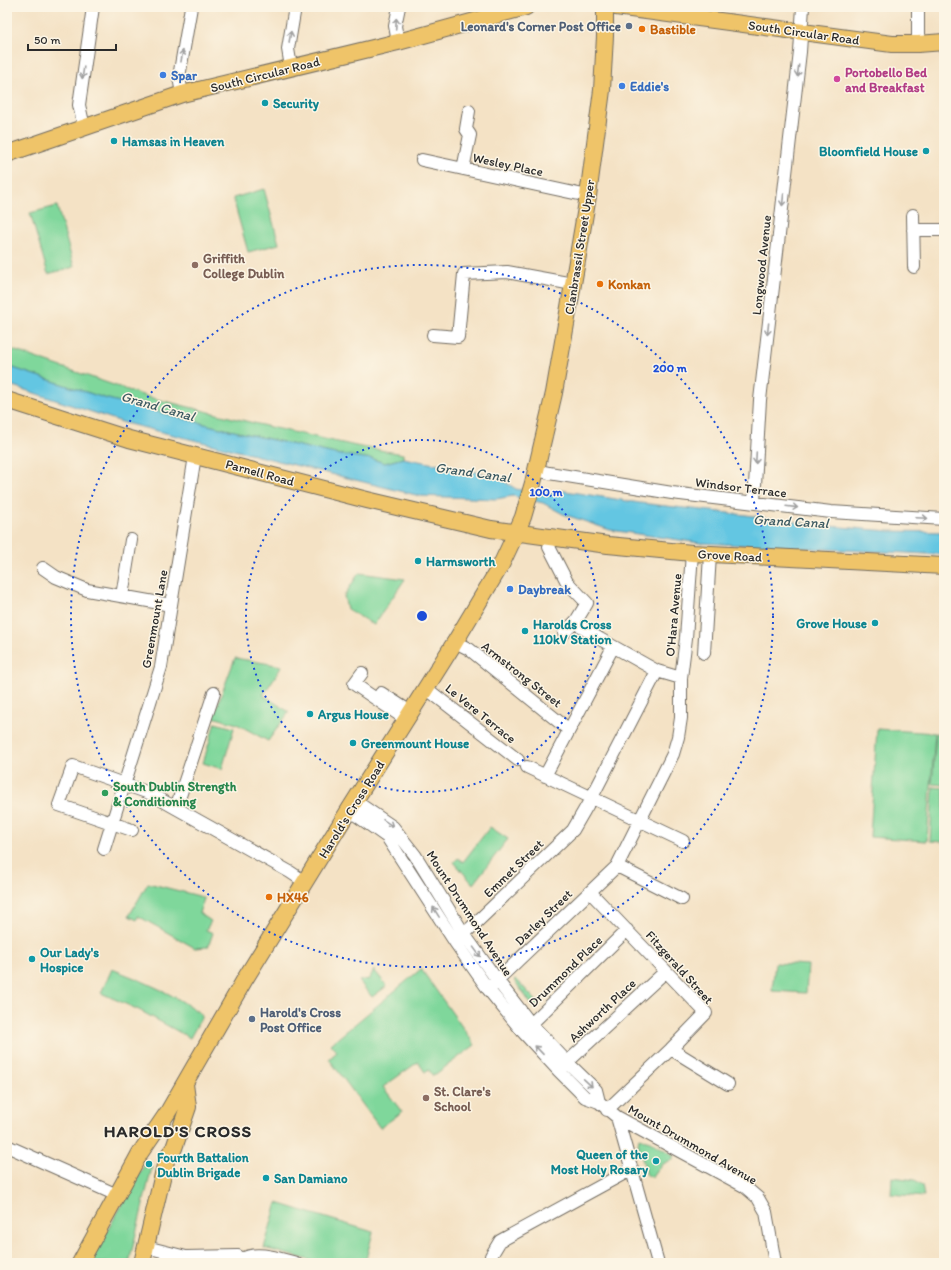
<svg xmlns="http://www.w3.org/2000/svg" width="951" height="1270" font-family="Itim,sans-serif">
<rect width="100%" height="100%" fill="#fcf5e5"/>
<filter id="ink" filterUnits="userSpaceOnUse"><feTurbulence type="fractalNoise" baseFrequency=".025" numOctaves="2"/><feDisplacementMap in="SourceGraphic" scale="8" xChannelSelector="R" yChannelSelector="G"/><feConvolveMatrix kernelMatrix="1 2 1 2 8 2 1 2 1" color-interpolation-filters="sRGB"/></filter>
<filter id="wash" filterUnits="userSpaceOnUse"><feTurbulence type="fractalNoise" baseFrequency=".012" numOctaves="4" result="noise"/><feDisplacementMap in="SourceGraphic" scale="16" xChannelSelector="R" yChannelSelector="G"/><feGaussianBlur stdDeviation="0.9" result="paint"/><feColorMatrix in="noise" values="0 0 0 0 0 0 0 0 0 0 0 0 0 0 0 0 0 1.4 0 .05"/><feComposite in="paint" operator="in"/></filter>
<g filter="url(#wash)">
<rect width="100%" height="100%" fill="#f4e2c5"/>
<path fill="#7fd79b" stroke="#558163" d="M264,189L279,244L248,252L233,198Z
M57,206L74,267L48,274L30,213Z
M7,348L148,397L270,427L356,446L403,454V458L385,463L372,459L335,454L216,427L104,398L7,366Z
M359,573L405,579L374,625L347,609L344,596Z
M235,658L282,666L263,695L289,712L268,741L237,724L213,717Z
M215,723L234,728L222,769L203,763Z
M877,729L935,733L927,841L870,837Z
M936,733H944V785L932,784Z
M933,787L944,788V842L930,841Z
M490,827L508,839L473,884L454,862L458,858L463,862Z
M148,883L199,896L204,899L199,913L211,921L206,930L213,933L208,947L195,948L138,916L137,920L129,916Z
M775,963L808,965L806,993L772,991Z
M112,969C143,981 174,994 201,1014V1018L190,1038L139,1010L101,993Z
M421,969L475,1045L433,1076L429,1070L425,1072L418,1062L383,1087L402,1112L380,1128L329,1059L337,1052L331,1044Z
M374,970L387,986L372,997L359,981L369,979Z
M516,979L539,1004L534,1008L514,980Z
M639,1138L650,1141L673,1155V1159L661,1165L652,1177L647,1176L638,1144Z
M145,1164L152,1167L129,1263H89Z
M892,1177L915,1180L922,1185L924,1197L891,1194Z
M277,1203L373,1232L365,1263H320L264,1248Z"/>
<path fill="#64c6e2" stroke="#487886" d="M7,366L104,398L216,427L335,454L372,459L385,463L403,458L496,476L516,489L548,495L559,490L640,503L746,515L816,525L889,531L944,532V554H928L700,543L610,530L563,514L543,503L513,496L496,499L420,496L125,423L7,384Z"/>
</g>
<g filter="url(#ink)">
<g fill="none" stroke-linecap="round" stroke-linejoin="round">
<defs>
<path id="minor" d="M918,7V44
M398,42L395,26L399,7
M291,67L288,49L295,7
M182,94L179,77L191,7
M84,127L79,105L93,7
M422,160L588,196
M463,169L470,135L466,129L469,111
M913,215L914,267
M913,230H944
M433,335L458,337L464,274L507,272L573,284
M536,470L549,473L672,493L831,512L944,519
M754,502L760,400L800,52L803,7
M553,537L549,547L567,582L587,603L576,621L581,627L600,639L657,671L681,678
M43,568L56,577L87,590L171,605
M122,596L131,540
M564,633L576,621
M455,642L469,649L569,730
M704,653L710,555
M362,673L354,684L407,720
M427,689L518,760
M381,693L412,713
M527,767L683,841
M545,776L613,647
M355,801L393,827L415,855L464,934L497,980L531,1024L567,1062L596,1090L599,1102
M176,808L214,693
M349,810L387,837L455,942L488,989L523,1032L558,1070L585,1097L599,1102L617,1117L744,1186L758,1198L766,1212L775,1263
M132,830L59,805L73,766L149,793L290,872L305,882
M104,849L161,667L195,456
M617,866L682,899
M590,892L706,1013L671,1049L607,1110
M459,939L573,830L592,797L657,671
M488,989L617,866L673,754L678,737L681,718V678L686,638L692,553
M525,1030L627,930
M671,1049L728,1084
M561,1068L666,971
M617,1117L658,1263
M7,1146L117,1195
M146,1247L186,1257L238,1256L242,1259V1263
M242,1259C257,1250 280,1259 296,1263
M491,1263V1256L500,1241L632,1169"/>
<path id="major" d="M616,7L892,44H918L944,42
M7,154L182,94L398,42L526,7
M7,400L129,439L367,500L491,529L608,545L692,553L944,566
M80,1263L140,1153L168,1112L245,979L349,810L455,642L501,565L516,533L523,517L533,483L554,393L577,261L588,196L602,90L605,36V7
M142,1263L167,1157L174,1148L188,1107L185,1084"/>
</defs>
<use href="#minor" stroke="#716b61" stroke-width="14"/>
<use href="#major" stroke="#716b61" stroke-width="18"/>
<use href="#minor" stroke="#fff" stroke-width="12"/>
<use href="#major" stroke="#efc469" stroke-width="16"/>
</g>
<defs><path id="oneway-shaft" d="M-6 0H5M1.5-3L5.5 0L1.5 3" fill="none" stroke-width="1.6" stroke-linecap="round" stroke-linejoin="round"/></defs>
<g stroke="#a0a0a0">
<use href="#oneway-shaft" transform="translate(396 24) rotate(-87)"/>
<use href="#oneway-shaft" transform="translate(290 37) rotate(-80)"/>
<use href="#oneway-shaft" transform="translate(182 56) rotate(-80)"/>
<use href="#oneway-shaft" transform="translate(798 71) rotate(97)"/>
<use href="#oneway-shaft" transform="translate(83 73) rotate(98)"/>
<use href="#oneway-shaft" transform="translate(783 200) rotate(96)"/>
<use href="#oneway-shaft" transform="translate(768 329) rotate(96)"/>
<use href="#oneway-shaft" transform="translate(756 458) rotate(93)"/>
<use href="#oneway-shaft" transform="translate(792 507) rotate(7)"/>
<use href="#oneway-shaft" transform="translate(922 518) rotate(3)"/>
<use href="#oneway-shaft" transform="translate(388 823) rotate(34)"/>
<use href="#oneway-shaft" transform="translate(436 912) rotate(-122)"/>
<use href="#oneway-shaft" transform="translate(477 952) rotate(54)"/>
<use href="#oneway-shaft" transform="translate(539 1050) rotate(-133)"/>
<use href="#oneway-shaft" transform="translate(588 1083) rotate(43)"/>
</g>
</g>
<g fill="none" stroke="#1d4ed8" stroke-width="2" stroke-dasharray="2 4">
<circle cx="422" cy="616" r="176"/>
<circle cx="422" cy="616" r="351"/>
</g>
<g fill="#5c6f8a" stroke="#fcf5e5" stroke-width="1.5">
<circle cx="629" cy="26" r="4"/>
<circle cx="252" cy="1019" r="4"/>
</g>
<g fill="#e8710a" stroke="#fcf5e5" stroke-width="1.5">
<circle cx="642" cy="29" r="4"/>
<circle cx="600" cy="284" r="4"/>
<circle cx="269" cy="897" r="4"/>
</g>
<g fill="#3f7fe0" stroke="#fcf5e5" stroke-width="1.5">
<circle cx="163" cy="75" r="4"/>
<circle cx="622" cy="86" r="4"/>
<circle cx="510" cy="589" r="4"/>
</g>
<circle fill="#d1479c" stroke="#fcf5e5" stroke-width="1.5" cx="837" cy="79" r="4"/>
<g fill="#0f9aa8" stroke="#fcf5e5" stroke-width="1.5">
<circle cx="265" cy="103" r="4"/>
<circle cx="114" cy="141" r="4"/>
<circle cx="926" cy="151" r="4"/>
<circle cx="418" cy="561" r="4"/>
<circle cx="875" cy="623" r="4"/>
<circle cx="525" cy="631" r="4"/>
<circle cx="310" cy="714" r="4"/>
<circle cx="353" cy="743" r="4"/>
<circle cx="32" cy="959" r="4"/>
<circle cx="656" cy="1161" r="4"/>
<circle cx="149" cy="1164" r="4"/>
<circle cx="266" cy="1178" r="4"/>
</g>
<g fill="#8d6e63" stroke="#fcf5e5" stroke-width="1.5">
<circle cx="195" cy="265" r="4"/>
<circle cx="426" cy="1098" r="4"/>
</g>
<circle fill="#2e9e5b" stroke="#fcf5e5" stroke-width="1.5" cx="105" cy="793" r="4"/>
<g text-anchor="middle" stroke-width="3" stroke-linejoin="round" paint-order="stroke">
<g font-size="13" font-weight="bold" fill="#4e5e75" stroke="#fcf5e5" text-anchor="end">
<text x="621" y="31">Leonard's Corner Post Office</text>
<text x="260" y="1017" text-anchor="start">Harold's Cross<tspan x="260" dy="15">Post Office</tspan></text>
</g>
<g font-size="13" font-weight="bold" fill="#c56008" stroke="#fcf5e5" text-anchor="start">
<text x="650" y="34">Bastible</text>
<text x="608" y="289">Konkan</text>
<text x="277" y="902">HX46</text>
</g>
<g font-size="13" fill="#2b2b2b" stroke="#fcf5e5">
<text transform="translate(804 32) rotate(8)" y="5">South Circular Road</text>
<text transform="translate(265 74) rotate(-14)" y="5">South Circular Road</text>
<text transform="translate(508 164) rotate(12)" y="5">Wesley Place</text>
<text transform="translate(579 247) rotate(-81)" y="5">Clanbrassil Street Upper</text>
<text transform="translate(761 265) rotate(-84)" y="5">Longwood Avenue</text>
<text transform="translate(260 472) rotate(15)" y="5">Parnell Road</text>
<text transform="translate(741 487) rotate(7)" y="5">Windsor Terrace</text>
<text transform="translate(730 555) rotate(3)" y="5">Grove Road</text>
<text transform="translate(673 615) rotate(-85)" y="5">O'Hara Avenue</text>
<text transform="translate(154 619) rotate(-80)" y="5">Greenmount Lane</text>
<text transform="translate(522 674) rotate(38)" y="5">Armstrong Street</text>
<text transform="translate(481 713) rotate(39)" y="5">Le Vere Terrace</text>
<text transform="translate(351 809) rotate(-58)" y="5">Harold's Cross Road</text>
<text transform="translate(513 868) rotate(-44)" y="5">Emmet Street</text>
<text transform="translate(470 913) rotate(57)" y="5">Mount Drummond Avenue</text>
<text transform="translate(543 917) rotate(-44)" y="5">Darley Street</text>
<text transform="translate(680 967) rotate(48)" y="5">Fitzgerald Street</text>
<text transform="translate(565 971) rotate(-44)" y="5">Drummond Place</text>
<text transform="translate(602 1010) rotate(-43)" y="5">Ashworth Place</text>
<text transform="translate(693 1144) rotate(30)" y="5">Mount Drummond Avenue</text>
</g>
<g font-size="13" font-weight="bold" fill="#b23c85" stroke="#fcf5e5" text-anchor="start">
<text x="845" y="77">Portobello Bed<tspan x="845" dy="15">and Breakfast</tspan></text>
</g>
<g font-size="13" font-weight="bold" fill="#366cbe" stroke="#fcf5e5" text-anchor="start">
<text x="171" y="80">Spar</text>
<text x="630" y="91">Eddie's</text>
<text x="518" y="594">Daybreak</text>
</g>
<g font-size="13" font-weight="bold" fill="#0d838f" stroke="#fcf5e5" text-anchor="start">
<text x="273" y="108">Security</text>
<text x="122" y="146">Hamsas in Heaven</text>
<text x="918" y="156" text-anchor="end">Bloomfield House</text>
<text x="426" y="566">Harmsworth</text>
<text x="867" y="628" text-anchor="end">Grove House</text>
<text x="533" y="629">Harolds Cross<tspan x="533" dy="15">110kV Station</tspan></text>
<text x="318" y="719">Argus House</text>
<text x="361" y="748">Greenmount House</text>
<text x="40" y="957">Our Lady's<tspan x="40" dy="15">Hospice</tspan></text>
<text x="648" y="1159" text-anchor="end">Queen of the<tspan x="648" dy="15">Most Holy Rosary</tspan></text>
<text x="157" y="1162">Fourth Battalion<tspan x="157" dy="15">Dublin Brigade</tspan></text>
<text x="274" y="1183">San Damiano</text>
</g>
<g font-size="13" font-weight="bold" fill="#785e54" stroke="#fcf5e5" text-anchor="start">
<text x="203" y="263">Griffith<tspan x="203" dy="15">College Dublin</tspan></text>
<text x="434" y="1096">St. Clare's<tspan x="434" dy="15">School</tspan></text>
</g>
<g font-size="13" font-weight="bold" fill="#27864d" stroke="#fcf5e5" text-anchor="start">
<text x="113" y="791">South Dublin Strength<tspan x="113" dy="15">&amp; Conditioning</tspan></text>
</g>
<g font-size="14" font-style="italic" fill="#3c5a62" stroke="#fcf5e5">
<text transform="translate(158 406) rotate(16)" y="5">Grand Canal</text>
<text transform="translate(473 472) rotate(8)" y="5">Grand Canal</text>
<text transform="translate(791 521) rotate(3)" y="5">Grand Canal</text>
</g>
<g font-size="17" font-weight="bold" letter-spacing="1" fill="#2b2b2b" stroke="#fcf5e5">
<text x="178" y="1137">HAROLD'S CROSS</text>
</g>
</g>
<circle cx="422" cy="616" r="6" fill="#1d4ed8" stroke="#fcf5e5" stroke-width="2"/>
<g font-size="12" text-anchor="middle" font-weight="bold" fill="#1d4ed8" stroke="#fcf5e5" stroke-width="3" stroke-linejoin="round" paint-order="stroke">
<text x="670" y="372">200 m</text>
<text x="546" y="496">100 m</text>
</g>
<rect width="951" height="1270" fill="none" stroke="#fcf5e5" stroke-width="24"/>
<path d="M28 44v6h88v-6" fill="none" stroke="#2b2b2b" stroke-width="2"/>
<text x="34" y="44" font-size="12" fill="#2b2b2b" stroke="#fcf5e5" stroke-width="3" paint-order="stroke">50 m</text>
</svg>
